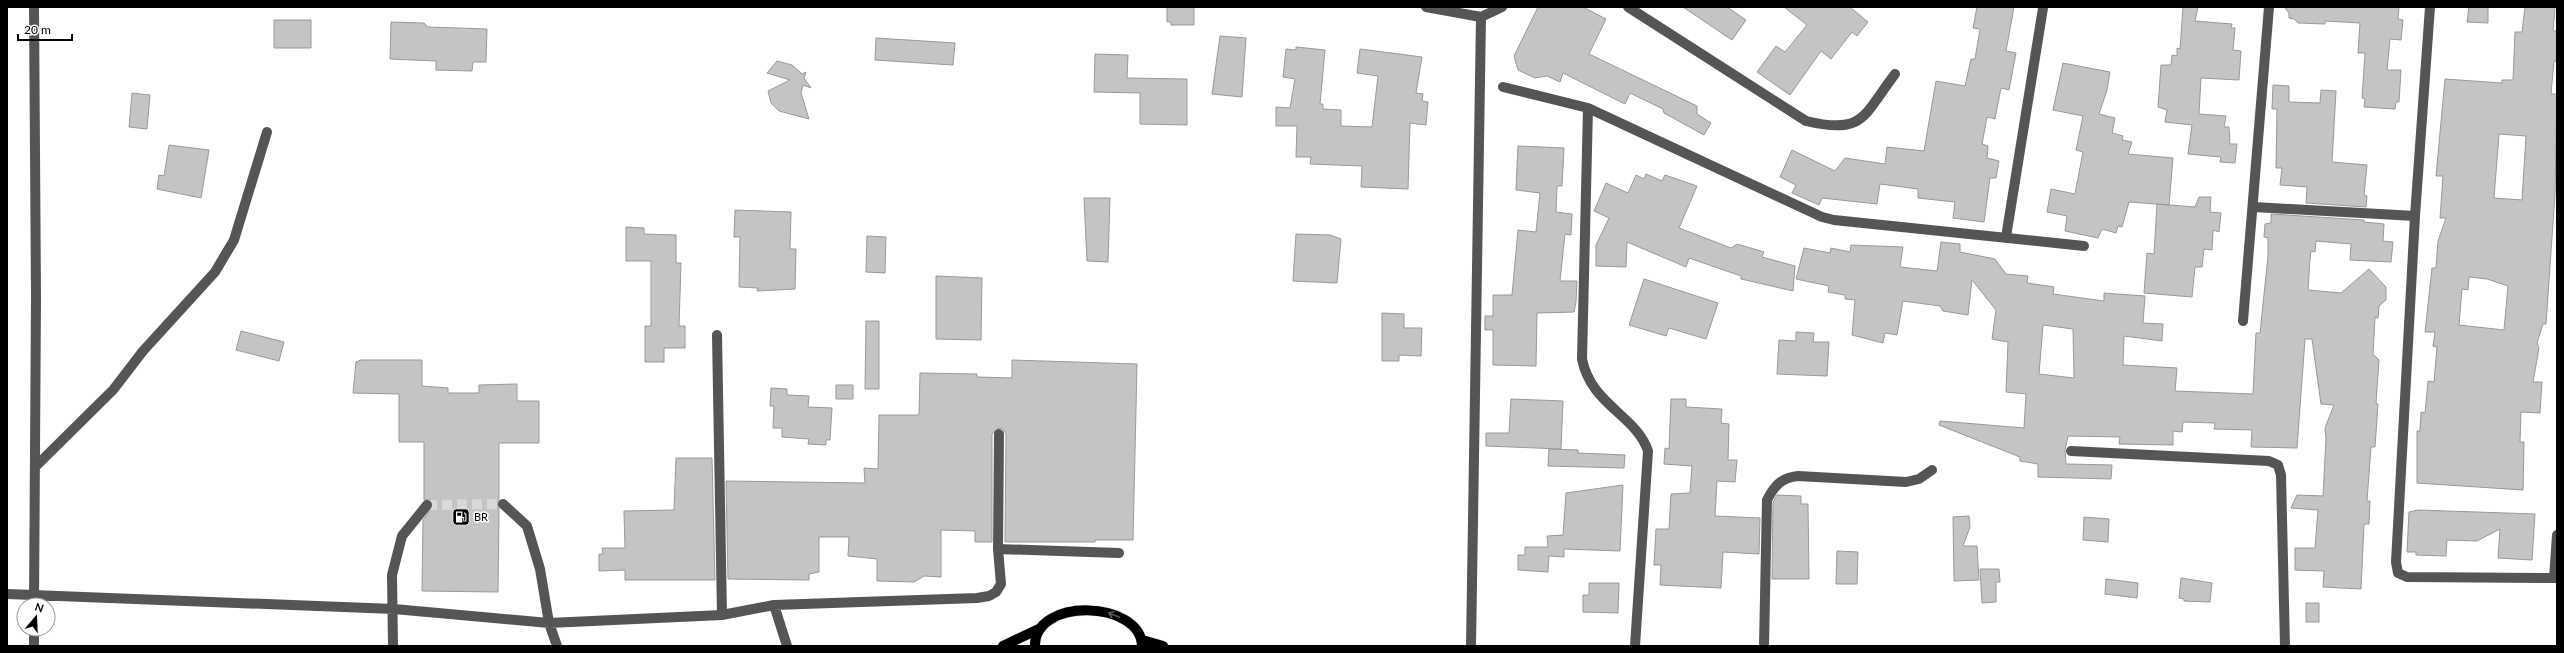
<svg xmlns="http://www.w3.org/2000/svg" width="2564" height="653" font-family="Lato,sans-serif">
<rect width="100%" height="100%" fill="#fff"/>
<path fill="#c4c4c4" stroke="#999" fill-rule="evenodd" d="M1167,7H1194V25H1171V22H1167Z
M1538,7H1583L1606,19L1589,54L1697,106V114L1711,123L1704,135L1664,113L1663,109L1630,93L1625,104L1563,73L1560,82L1547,76L1535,78L1518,70L1514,56Z
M1683,7H1727L1746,20L1732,40Z
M1784,7H1850L1868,22L1857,36L1852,32L1831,59L1821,51L1790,95L1757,72L1776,46L1785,52L1807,25Z
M1977,7H2014L2006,51L2016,53L2009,90L2001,88L1995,119L1987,117L1982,144L1988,146L1987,158L1999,161L1996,178H1990L1984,222L1953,218L1955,202L1918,198V189L1880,184L1877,204L1822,198L1819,205L1792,193L1796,185L1780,177L1792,150L1835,171L1845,158L1885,164L1887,147L1924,151L1936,81L1965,86L1971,59H1975L1980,29L1973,28Z
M2183,7H2198L2195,21L2232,24L2231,28H2235L2233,50L2241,51L2239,80L2201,78L2199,114L2226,116L2224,127H2229L2230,144H2237L2235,163L2220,162L2221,157L2188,154L2192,125L2165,122L2167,110L2158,107L2161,65H2171L2172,55L2177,56V48L2180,49Z
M2284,7H2399L2398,19L2403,20L2401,40L2390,39L2387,70H2401L2399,102H2396L2395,109L2364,107L2365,99L2362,98L2365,53H2358L2360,23L2325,21V24L2298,23L2294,19L2289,18V13Z
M2469,7H2488V23L2467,22Z
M2525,7H2555L2553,31H2557V61H2554L2551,94H2557L2555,194L2546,324H2543L2537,343L2539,348L2533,382H2542L2540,413L2521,412L2520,442H2524L2523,490L2417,483V431H2420L2421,412L2425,413L2428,381L2434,382L2437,347L2433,346L2435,332H2425L2432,268H2436L2438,241L2446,218H2440L2443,176H2436L2445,79L2502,83V80H2513L2515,32H2522ZM2499,134L2526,136L2522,200L2494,198ZM2469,277L2487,279L2508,286L2504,330L2459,325L2462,289L2468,290Z
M274,20H311V48H274Z
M391,22L424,23L428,27L487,29L486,62H473L472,71L436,70V61L390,59Z
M1220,36L1246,38L1242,97L1212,94Z
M876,38L955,43L953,65L875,60Z
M1296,47L1325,50L1320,104H1323V109L1341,110V126L1372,127L1378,76L1357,73L1360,49L1422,57L1416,93L1423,94L1422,101L1428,102L1426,125L1410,123L1408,189L1361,187L1362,166L1310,164L1311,157H1296L1297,126H1276V107L1290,108L1295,79L1283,77L1286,49L1296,50Z
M1095,54L1128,55L1127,78L1187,79V125L1140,124V93L1094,92Z
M777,61L792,65L802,74L806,72L804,78L811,88L803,85L801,93L809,119L779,111L771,103L768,91L790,80L767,73Z
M2063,63L2110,72L2107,90L2099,114L2115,118L2112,133L2123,136L2122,140L2132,142L2128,154L2173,158L2169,205L2129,202L2122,227L2118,226L2116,233L2102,229L2098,238L2065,231L2067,216L2047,212L2051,189L2075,194L2083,152L2076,150L2083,116L2053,110Z
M2273,85L2289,86V102L2320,103L2321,90L2336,91L2332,162L2367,165L2364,195L2367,196L2366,207L2306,203L2307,187L2280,185L2282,168H2276L2277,109H2272Z
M132,93L150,95L147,129L129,127Z
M169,145L209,150L201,198L157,189L159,175L164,176Z
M1518,146L1564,148L1562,186H1557L1556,212L1572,214L1571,235L1565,234L1560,281H1577L1576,302L1574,312L1537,313L1536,366L1493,365V330H1485V316H1493V295H1512L1518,230L1536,232L1540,193L1516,190Z
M1646,174L1662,181L1665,175L1697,186L1679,228L1731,248L1737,244L1764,252L1762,257L1795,266L1793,291L1741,279V276L1689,258L1686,267L1627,242L1626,267L1596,266V245L1609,218L1594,211L1606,183L1628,193L1636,175L1644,179Z
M2199,197H2211L2210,212L2221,213L2219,232L2213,230L2212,250L2204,249L2202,267H2195L2192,297L2144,293L2147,253L2154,254L2157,204L2195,207Z
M1084,198H1110L1108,262L1087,261Z
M735,210L791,212L790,249H796L795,289L757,291L758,288L739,287L740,237H734Z
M2271,214L2364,220V222L2384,224L2383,241L2393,242L2391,262L2350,260L2351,244L2316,241L2315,252L2311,251L2310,259L2308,290L2341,293L2369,269L2386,287V300L2379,306L2378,318L2375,317L2373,354L2379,360L2376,403L2378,404L2375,447H2371L2367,501H2370L2369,524H2364L2361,589L2323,587L2324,571L2295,570V548H2315L2318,510L2291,508L2297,495L2323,496L2326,439L2325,428L2334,405L2321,404L2312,339H2305L2297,448L2251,447L2252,430L2214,429L2215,423L2183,422L2182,432L2173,431V445L2119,444L2120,437L2068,436L2065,450L2066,464L2112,465L2111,479L2038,477V464L2020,461V457L1939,425L1940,421L2024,428L2026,394L2006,392L2008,342L1992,339L1996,310L1972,280L1968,315L1943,311L1940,306L1903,301L1897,335L1885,333L1883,343L1852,335L1855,300L1845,299V295L1828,292L1829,286L1796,279L1804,248L1830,253L1831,248L1850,252L1851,245L1903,247L1900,267L1937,271L1941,242L1960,244V252L1995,259L2006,274L2028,276L2027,283L2054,287L2053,294L2104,301V293L2145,296L2143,323L2163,324L2162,341L2124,336L2123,365L2177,368L2175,391L2253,394L2256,333H2260L2268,256V238L2264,237L2265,224L2271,223ZM2043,325L2073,329L2074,378L2039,374Z
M626,227L644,228V234L676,235V263H681L679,326H685V348H664V362H645V326H651V261H626Z
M1296,234L1330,235L1341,239L1337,283L1293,281Z
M867,236L886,237L885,273L866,272Z
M936,276L982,278L981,340L936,339Z
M1644,279L1718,303L1706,339L1669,328L1666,336L1629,325Z
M1382,313L1404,314V328H1422L1421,356L1399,355V361H1382Z
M866,321H879V389H865Z
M241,331L284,342L279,361L236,350Z
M1796,332L1814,333L1813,342H1829L1827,376L1777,374L1779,340L1796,341Z
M361,360H422V386L448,388V393H479V385L517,384V401H539V443H499V499L497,503L499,509L498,592L422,591L423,520L433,506L431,500H424V442H399V394L353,393L356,362Z
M1012,360L1137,364L1133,540H1095V542H1005L1006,434L1003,429L999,428L992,434V542H975V531L941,530V577L924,576L914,582L877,581V559L848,556L849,537H819V572L809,574V580L728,579L726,481L865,483L864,468L878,469L879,415H919L920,373L977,374V377L1012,378Z
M836,385H853V399H836Z
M771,388L787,389V395L809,396L808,407L832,408L830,440H826V445L808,444L809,439L782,437V428H773L774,406H770Z
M1511,399L1563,401L1561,449L1486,446V433H1509Z
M1671,399H1686V407L1722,409L1721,423L1729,424L1728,460H1737L1735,482L1717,481L1715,516L1760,518L1759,554L1723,552L1721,588L1660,585L1661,565H1654L1656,529H1669L1671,494L1690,493L1692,466L1664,464L1665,448L1669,449Z
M1549,449L1578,450V453L1625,455L1624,468L1548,466Z
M676,458H712L715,580H625V570L599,571V554H603L602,548H625L624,511L674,510Z
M1623,485L1620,551L1564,549V557L1549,556L1548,572L1518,570V555H1525V547H1548L1547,536L1563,535L1566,493Z
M1777,495L1801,496V504H1808L1809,579H1772L1773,502Z
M2418,510L2535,514L2532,560L2498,558L2500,529L2477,541L2447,540L2446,556L2416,555V552H2407L2409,512Z
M1969,516L1970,527L1963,546H1977L1979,580L1954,581L1953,517Z
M2084,517L2109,519L2108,542L2083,540Z
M1837,551L1858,552L1857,584H1836Z
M1980,569H1999L2000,582H1996V602L1982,603Z
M2181,578L2212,583L2210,602L2184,601V599L2179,598Z
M2106,579L2138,583L2137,598L2105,594Z
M1589,583H1619L1618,613L1583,612V595H1589Z
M2306,603H2319V622H2306Z"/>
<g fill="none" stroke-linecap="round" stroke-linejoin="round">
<path stroke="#d9d9d9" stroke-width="10" stroke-dasharray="10 5" stroke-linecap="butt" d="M427,505L503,504"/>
<defs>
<path id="major" d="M1142,640L1163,646
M1003,646L1041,628
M1035,646C1034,597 1141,600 1142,646"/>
</defs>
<use href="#major" stroke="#dbdbdb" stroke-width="11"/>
<path stroke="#555" stroke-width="10" d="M1426,7L1481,17
M1628,7L1806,121C1864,135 1863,116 1895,74
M2430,7L2415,216L2396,562L2398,573L2407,577L2557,578
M1503,87L1588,108L1822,217L1834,220L2084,246
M1588,108L1582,359C1591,405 1636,415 1648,451L1635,646
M2254,207L2415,216
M2006,237L2043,8
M2243,321L2269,7
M717,335L722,615
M2071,451L2269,461L2278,465L2281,475L2285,646
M35,467L113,390L143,351L215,272L234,240L267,132
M503,504L527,526L540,569L549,623L557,646
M998,549L1119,553
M2554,578L2557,535
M7,594L394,609L549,623L722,615L774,605L787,646
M34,605L36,297L34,7
M774,605L977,598L989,596L996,592L1001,584L998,549L999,434
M34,646V629
M393,646L392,575L402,536L427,505
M1471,646L1481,17L1502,7
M1764,646L1767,500C1775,485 1781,478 1798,476L1906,482L1919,479L1932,470"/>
<use href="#major" stroke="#000" stroke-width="10"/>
</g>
<defs><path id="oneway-shaft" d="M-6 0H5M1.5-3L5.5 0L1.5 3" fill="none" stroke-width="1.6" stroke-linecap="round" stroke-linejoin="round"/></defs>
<use stroke="#595959" href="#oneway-shaft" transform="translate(1114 615) rotate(-159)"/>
<defs>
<symbol id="fuel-square" viewBox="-11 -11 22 22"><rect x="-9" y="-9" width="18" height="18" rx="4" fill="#000" stroke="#fff"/><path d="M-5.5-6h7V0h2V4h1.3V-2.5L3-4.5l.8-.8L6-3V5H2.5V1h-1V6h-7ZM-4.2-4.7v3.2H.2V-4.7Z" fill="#fff"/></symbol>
</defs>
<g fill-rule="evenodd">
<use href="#fuel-square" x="451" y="507" width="20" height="20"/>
</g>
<g text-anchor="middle" stroke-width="3" stroke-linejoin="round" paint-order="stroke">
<g font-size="11" fill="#000" stroke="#fff" text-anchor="start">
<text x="474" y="521">BR</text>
</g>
</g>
<rect width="2564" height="653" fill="none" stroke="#000000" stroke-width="16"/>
<g transform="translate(36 617) rotate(19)"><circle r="19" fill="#ffffff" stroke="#999999"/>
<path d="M0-3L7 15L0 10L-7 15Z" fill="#000000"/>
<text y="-6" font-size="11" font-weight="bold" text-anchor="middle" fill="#000000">N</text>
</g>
<path d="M18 34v6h54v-6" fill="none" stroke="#000000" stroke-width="2"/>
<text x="24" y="34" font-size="12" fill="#000000" stroke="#ffffff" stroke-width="3" paint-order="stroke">20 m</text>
</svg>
